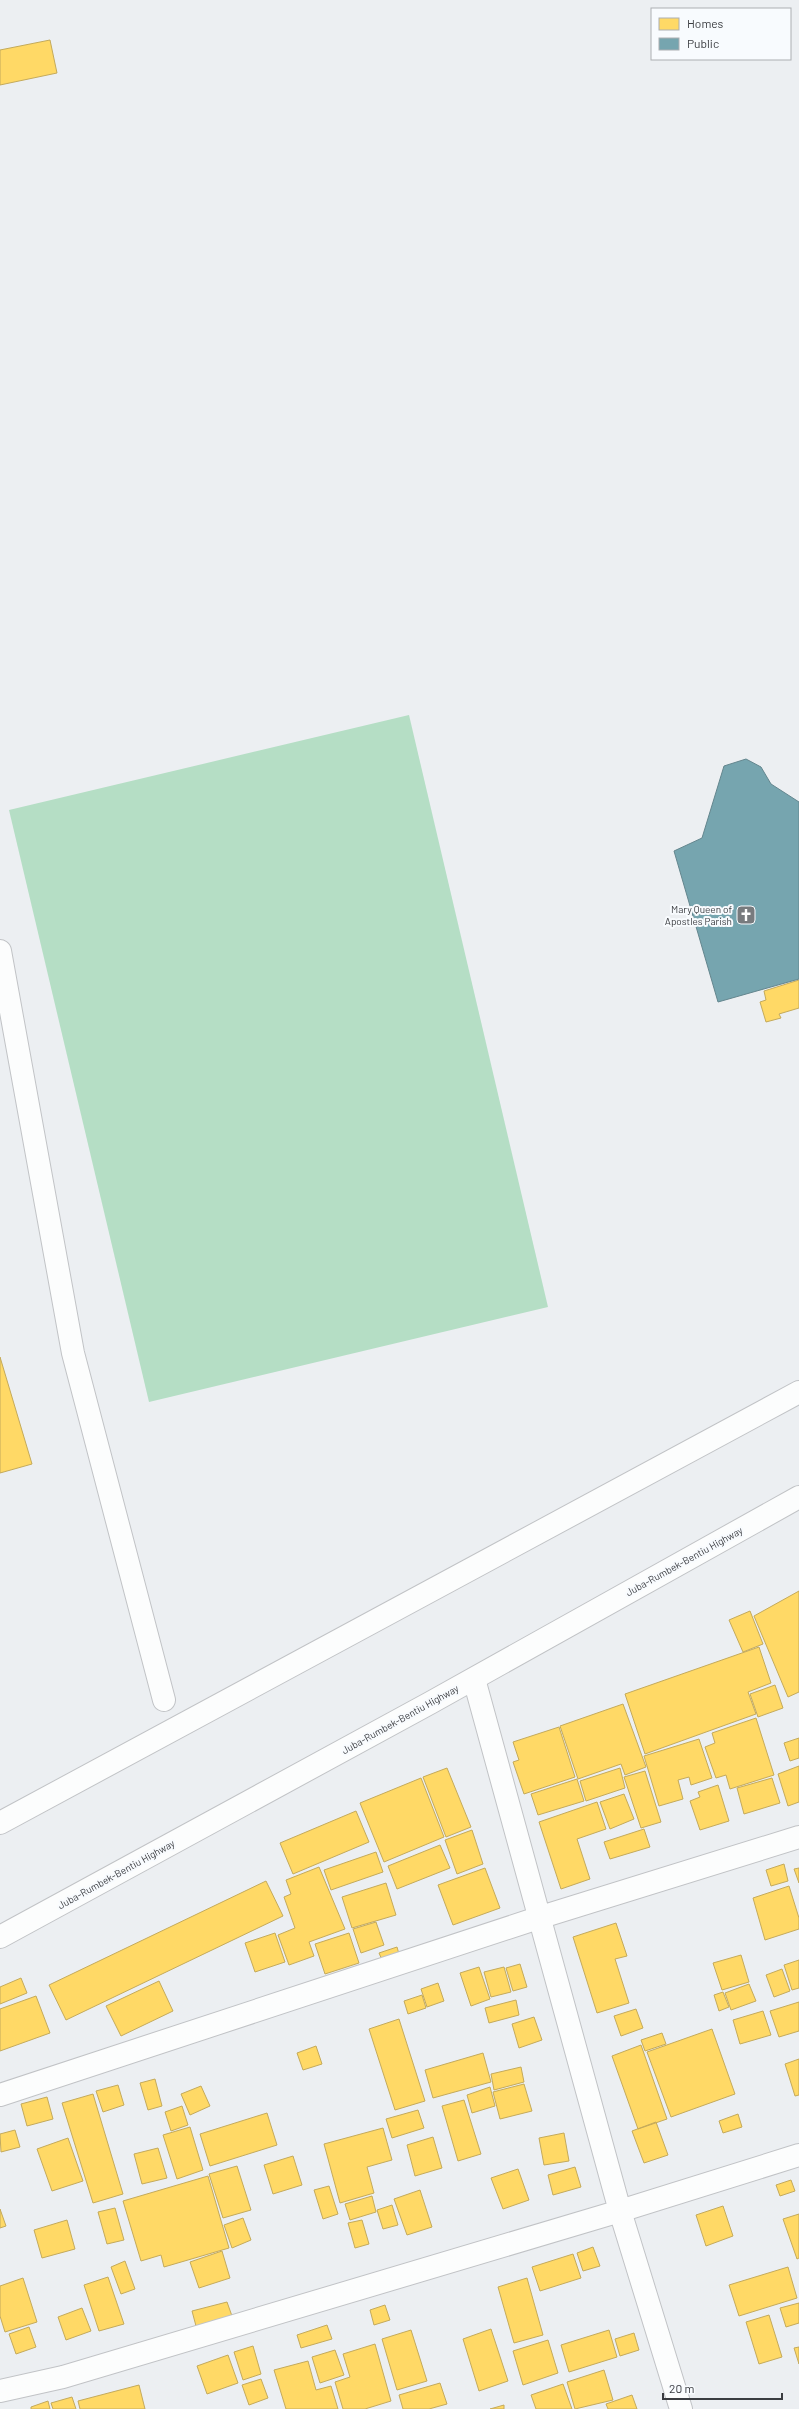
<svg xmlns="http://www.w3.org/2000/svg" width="799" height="2409" font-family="Barlow,sans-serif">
<rect width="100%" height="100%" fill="#eceff2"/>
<path fill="#b5dec5" d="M409,715L548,1307L149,1402L9,810Z"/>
<path fill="#ffd966" stroke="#c4aa5b" d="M50,40L57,73L0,85V50Z
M799,980V1008L779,1014L781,1018L766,1022L760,1002L766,1000L764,991Z
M0,1357L32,1464L0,1473Z
M799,1591V1692L788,1697L754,1616Z
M750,1611L763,1644L743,1652L729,1620Z
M759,1647L771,1683L748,1692L756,1714L645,1754L625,1694Z
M775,1685L783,1708L758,1717L750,1694Z
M623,1704L646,1767L625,1775L621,1764L578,1779L560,1726Z
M756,1718L774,1775L730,1789L726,1775L716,1778L705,1747L715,1743L712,1733Z
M559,1727L575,1777L524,1794L513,1762L519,1760L513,1742Z
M799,1738V1758L790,1761L784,1743Z
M699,1739L712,1778L691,1785L689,1777L678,1780L683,1799L659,1806L644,1756Z
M799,1766V1802L788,1806L778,1774Z
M447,1768L471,1827L446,1837L423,1777Z
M620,1768L625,1788L586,1801L580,1781Z
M645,1771L661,1822L641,1828L624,1777Z
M421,1778L444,1837L384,1862L360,1803Z
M772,1778L780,1803L744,1814L737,1788Z
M577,1779L584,1801L538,1815L531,1794Z
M718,1785L729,1821L700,1830L690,1801L700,1797L698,1792Z
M624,1794L634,1819L610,1829L600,1802Z
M597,1802L606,1829L577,1839L590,1879L561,1889L539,1822Z
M356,1811L369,1842L293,1874L280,1843Z
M644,1829L650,1847L610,1859L604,1842Z
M472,1830L483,1864L457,1874L445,1840Z
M440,1845L450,1868L397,1889L388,1866Z
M376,1852L383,1872L331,1890L324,1870Z
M784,1864L788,1881L771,1886L766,1870Z
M319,1867L345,1929L309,1942L314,1956L289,1965L278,1935L295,1928L284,1897L291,1894L286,1880Z
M485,1868L500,1908L453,1925L438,1885Z
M799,1868V1883L794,1869Z
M266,1881L283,1916L66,2020L49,1985Z
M386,1883L396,1915L352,1928L342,1897Z
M789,1886L799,1918V1929L765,1940L753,1898Z
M376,1922L384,1945L361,1953L353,1929Z
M616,1923L627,1956L615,1959L629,2003L597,2013L573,1937Z
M275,1933L285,1962L255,1972L245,1943Z
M349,1933L359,1963L325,1974L315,1944Z
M397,1947L399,1954L382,1960L379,1953Z
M741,1955L749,1982L722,1990L713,1963Z
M799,1960V1988L792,1990L784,1965Z
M520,1964L527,1987L513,1991L506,1968Z
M479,1967L490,1999L471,2006L460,1973Z
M504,1967L511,1992L491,1997L484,1972Z
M782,1969L790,1991L774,1997L766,1975Z
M21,1978L27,1993L0,2004V1987Z
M159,1981L173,2011L121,2036L106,2006Z
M438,1983L444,2001L427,2007L421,1989Z
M749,1984L756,2001L731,2010L725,1993Z
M723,1992L729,2007L719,2011L714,1995Z
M422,1995L426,2008L408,2014L404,2001Z
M36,1996L50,2033L0,2051V2009Z
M516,2000L519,2015L489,2023L485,2008Z
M799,2002V2031L779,2037L770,2011Z
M636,2009L643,2028L621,2036L614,2016Z
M763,2011L771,2035L740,2044L733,2020Z
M534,2017L542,2040L519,2048L512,2024Z
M399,2019L425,2101L395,2110L369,2029Z
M712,2029L735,2094L671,2117L647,2052Z
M662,2033L666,2044L645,2051L641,2040Z
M641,2045L667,2119L638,2129L612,2056Z
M316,2046L322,2064L303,2070L297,2053Z
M483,2053L491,2082L433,2098L425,2070Z
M799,2059V2095L795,2096L785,2064Z
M521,2067L524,2082L494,2090L491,2074Z
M155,2079L162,2106L148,2110L140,2083Z
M524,2084L532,2111L500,2119L493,2092Z
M118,2085L124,2105L103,2112L96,2091Z
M201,2086L210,2106L190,2115L181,2094Z
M490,2087L495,2106L472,2113L467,2095Z
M93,2094L123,2194L93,2203L62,2103Z
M47,2097L53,2119L27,2126L21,2104Z
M464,2100L481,2154L458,2161L442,2106Z
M182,2106L188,2125L171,2131L165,2112Z
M418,2110L424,2128L392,2138L386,2119Z
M267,2113L277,2145L210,2166L200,2134Z
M738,2114L742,2127L723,2133L719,2121Z
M656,2122L668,2155L644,2163L632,2131Z
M190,2127L203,2170L177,2179L163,2135Z
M383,2128L392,2160L367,2167L374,2193L340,2203L324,2144Z
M15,2130L20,2147L1,2152L0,2134Z
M564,2133L569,2161L544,2165L539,2138Z
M433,2137L442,2168L415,2176L407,2145Z
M68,2138L83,2181L52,2191L37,2149Z
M158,2148L167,2178L142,2184L134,2154Z
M293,2156L302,2185L273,2194L264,2165Z
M237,2166L251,2210L223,2218L209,2174Z
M575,2167L581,2187L553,2195L548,2175Z
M518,2169L529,2200L503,2209L491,2178Z
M208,2176L229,2248L164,2267L161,2255L141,2261L123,2201Z
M791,2180L795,2191L780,2196L776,2185Z
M329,2186L338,2214L323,2219L314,2190Z
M420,2190L432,2227L407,2235L394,2199Z
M372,2196L376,2212L350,2220L345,2204Z
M392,2205L398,2225L383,2229L377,2210Z
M723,2206L733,2236L706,2246L696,2215Z
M115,2208L124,2240L107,2244L98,2212Z
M0,2209L6,2226L0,2228Z
M799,2214V2258L797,2259L783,2219Z
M243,2218L251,2240L232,2248L224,2225Z
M67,2220L75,2249L42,2258L34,2230Z
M362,2220L369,2244L355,2248L348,2223Z
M593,2247L600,2266L583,2271L577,2253Z
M222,2251L230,2278L199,2288L190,2262Z
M573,2254L581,2278L540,2291L532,2267Z
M125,2261L135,2289L121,2294L111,2267Z
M788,2267L797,2298L739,2316L729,2285Z
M108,2277L124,2324L99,2331L84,2285Z
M23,2278L37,2322L5,2332L0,2316V2286Z
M527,2278L543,2335L514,2343L498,2287Z
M227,2302L232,2316L196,2326L192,2311Z
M799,2303V2323L786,2327L780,2308Z
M385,2305L390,2320L374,2325L370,2310Z
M82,2308L91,2331L66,2340L58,2317Z
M769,2315L782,2357L759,2364L746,2322Z
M327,2325L332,2339L301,2348L297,2335Z
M29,2327L36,2347L16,2354L9,2334Z
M491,2329L508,2381L479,2391L463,2339Z
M411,2330L427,2381L397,2390L382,2339Z
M609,2330L617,2357L569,2372L561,2345Z
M634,2333L639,2350L620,2356L615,2339Z
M548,2340L558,2373L523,2385L513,2351Z
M375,2344L391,2401L365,2409H343L335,2382L350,2377L343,2354Z
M253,2346L261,2374L243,2380L234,2352Z
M799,2347V2364L794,2348Z
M335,2350L344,2375L320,2383L312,2357Z
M228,2355L238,2383L207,2394L197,2366Z
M308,2361L316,2390L331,2386L338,2409H286L274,2370Z
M604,2370L613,2400L575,2409L567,2382Z
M261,2379L268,2398L249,2405L242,2385Z
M440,2383L447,2404L429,2409H403L399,2395Z
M563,2384L572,2409H536L531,2395Z
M139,2385L145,2409H80L78,2401Z
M632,2395L637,2409H608L606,2404Z
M72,2397L76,2409H53L51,2403Z
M48,2401L50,2409H31V2407Z
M504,2405V2409H490Z"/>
<path fill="#76a5af" stroke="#64868e" d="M746,759L761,767L771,784L799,802V979L718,1002L674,851L702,838L724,766Z"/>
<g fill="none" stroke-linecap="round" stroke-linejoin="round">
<defs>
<path id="minor" d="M0,951L73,1353L164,1700
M474,1679L620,2211L681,2409
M0,2095L538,1918L799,1837
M0,2391L63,2377L620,2211L799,2155"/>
<path id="trunk" d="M0,1823L799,1392
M0,1937L430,1703L799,1497"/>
</defs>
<use href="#minor" stroke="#c1c3c6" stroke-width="24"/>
<use href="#trunk" stroke="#c1c3c6" stroke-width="24"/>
<use href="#minor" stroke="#fcfdfd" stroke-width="22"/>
<use href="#trunk" stroke="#fcfdfd" stroke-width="22"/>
</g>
<defs>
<symbol id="church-square" viewBox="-11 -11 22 22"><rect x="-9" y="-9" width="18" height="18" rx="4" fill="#787b7e" stroke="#f8fbfe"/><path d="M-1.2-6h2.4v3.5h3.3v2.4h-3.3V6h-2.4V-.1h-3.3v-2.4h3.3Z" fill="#fff"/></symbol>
</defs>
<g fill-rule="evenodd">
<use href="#church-square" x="735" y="904" width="22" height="22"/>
</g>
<g text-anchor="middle" stroke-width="4" stroke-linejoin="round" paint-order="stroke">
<g font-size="10" fill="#3a3c40" stroke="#f8fbfe" text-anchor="end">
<text x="732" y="913">Mary Queen of<tspan x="732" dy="12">Apostles Parish</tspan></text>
</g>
<g font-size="10" fill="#3a3c40" stroke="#f8fbfe">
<text transform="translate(684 1561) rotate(-29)" y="4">Juba-Rumbek-Bentiu Highway</text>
<text transform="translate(400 1719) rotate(-29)" y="4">Juba-Rumbek-Bentiu Highway</text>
<text transform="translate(116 1874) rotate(-29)" y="4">Juba-Rumbek-Bentiu Highway</text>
</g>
</g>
<rect x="651" y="8" width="140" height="52" fill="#f8fbfe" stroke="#acafb2"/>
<rect x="659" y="18" width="20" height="12" fill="#ffd966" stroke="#acafb2"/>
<text x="687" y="28" font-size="12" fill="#3a3c40">Homes</text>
<rect x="659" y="38" width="20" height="12" fill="#76a5af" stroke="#acafb2"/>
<text x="687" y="48" font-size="12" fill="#3a3c40">Public</text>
<path d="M663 2393v6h119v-6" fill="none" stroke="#3a3c40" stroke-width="2"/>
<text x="669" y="2393" font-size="12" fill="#3a3c40" stroke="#f8fbfe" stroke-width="3" paint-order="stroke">20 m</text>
</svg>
